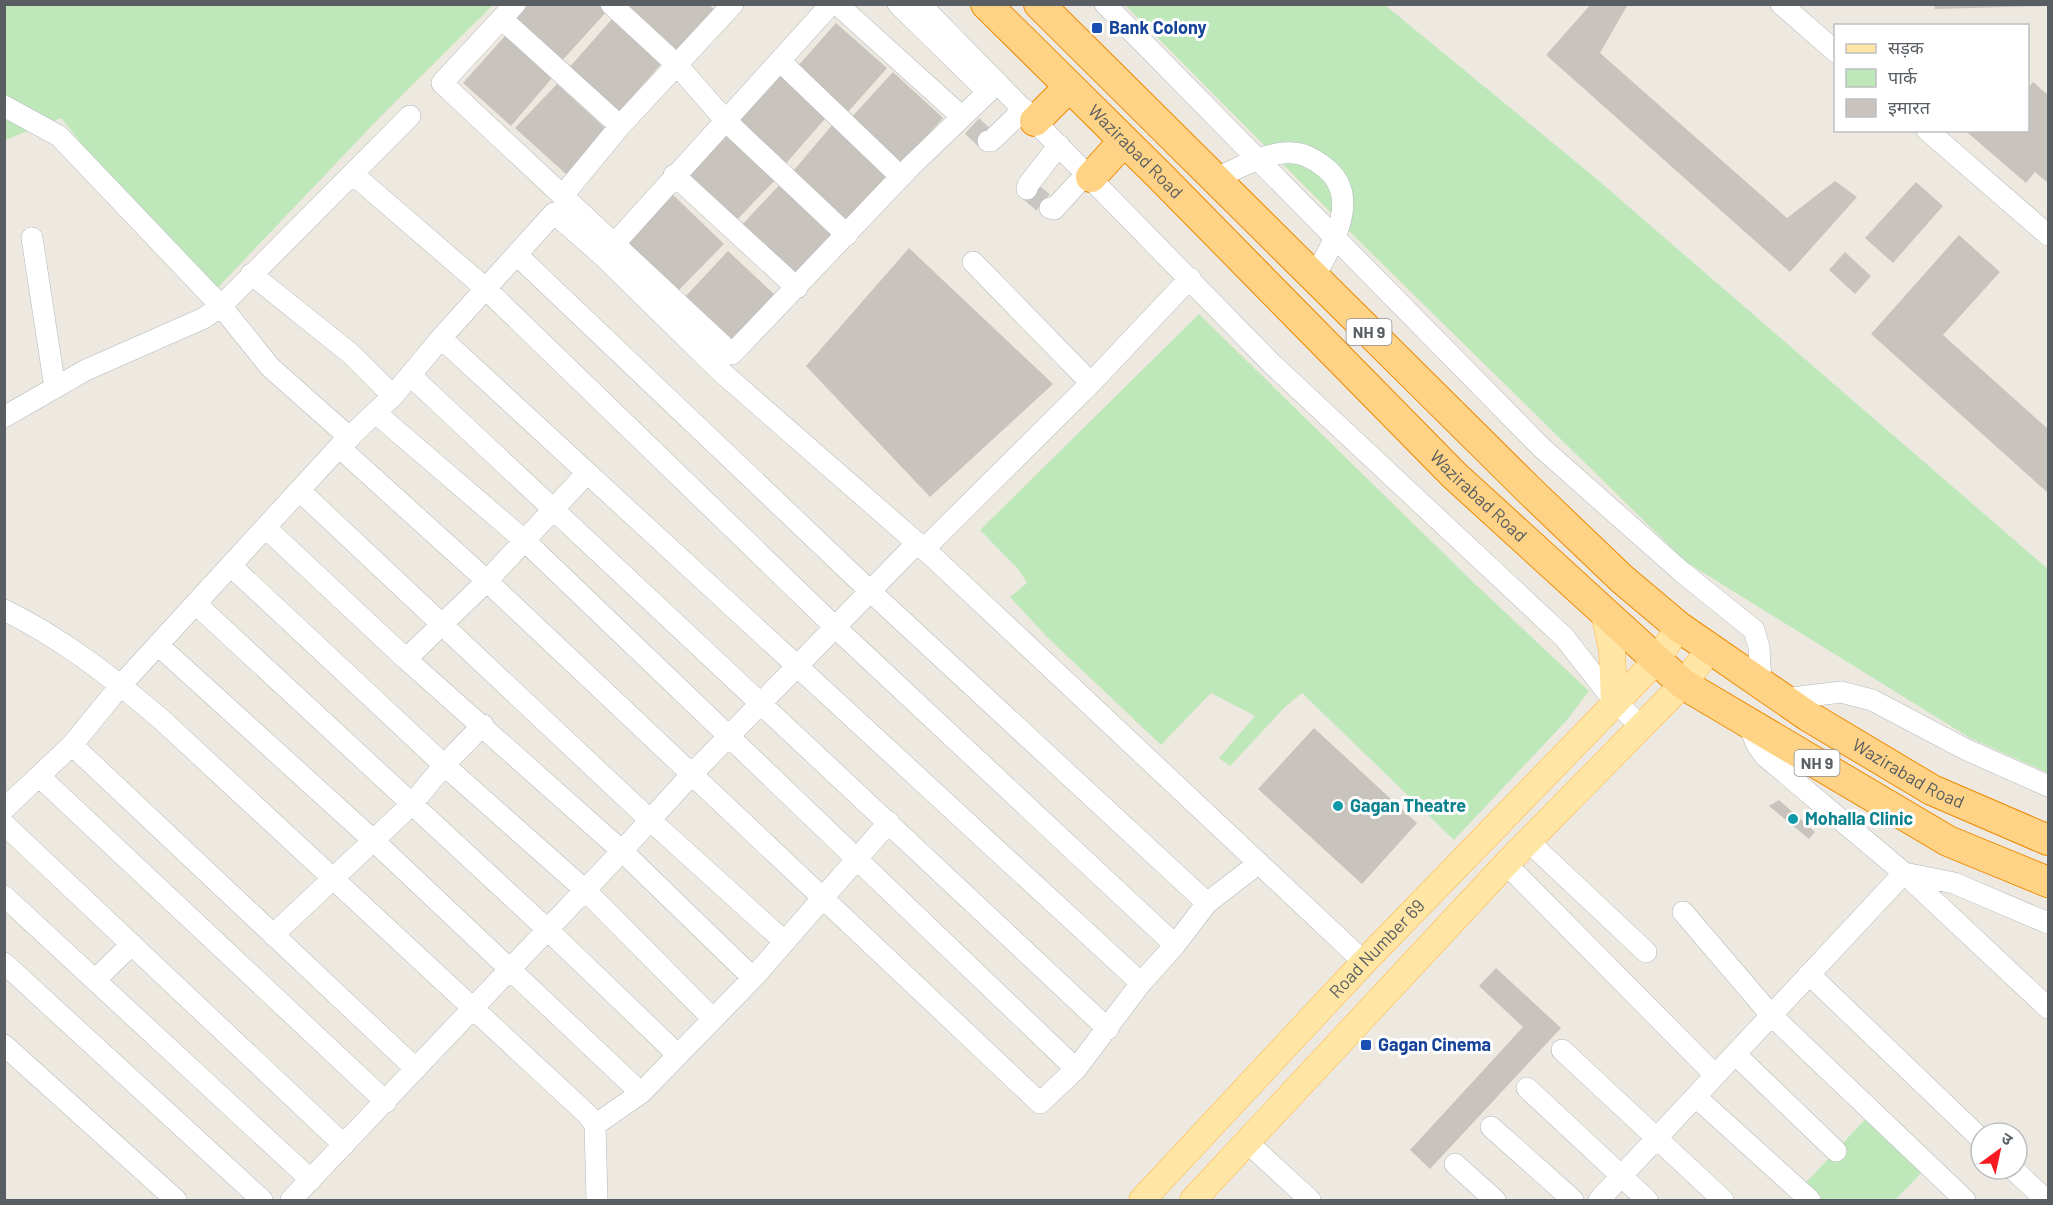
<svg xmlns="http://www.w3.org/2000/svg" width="2053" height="1205" font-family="Barlow,'Noto Sans Devanagari',sans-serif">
<rect width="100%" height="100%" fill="#eee9e0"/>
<path fill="#bfe8ba" d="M5,5H493L384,113L207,299L61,118L5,140Z
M1125,5H1385L1592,175L2048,569V773L1970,738L1686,562L1364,246Z
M1199,314L1474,583L1589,691L1567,720L1454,840L1302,693L1285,707L1230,766L1219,758L1255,716L1211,693L1161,745L1047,637L1010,597L1027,583L1019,570L980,530Z
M1872,1112L1929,1165L1895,1200H1810L1799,1190Z"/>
<path fill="#c9c3bd" d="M529,4H602L608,10L560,63L514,21Z
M1591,4H1628L1600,53L1787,218L1835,181L1857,197L1790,272L1546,55Z
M1934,4H2046V6L1935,9Z
M627,5H709L718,13L676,58L624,8Z
M612,19L662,63L617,114L567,70Z
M836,23L887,68L848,112L797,67Z
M505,36L552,78L511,126L463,83Z
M782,71L830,113L782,168L734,126Z
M893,72L943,118L900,165L850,119Z
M2033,82L2048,95V183L2035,172L2026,183L1968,133L1971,130H2028V88Z
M557,84L607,130L566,174L515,128Z
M833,124L890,172L846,224L789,176Z
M731,132L778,177L731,226L684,180Z
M785,179L838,229L790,280L737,230Z
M1916,182L1943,206L1893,263L1865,238Z
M670,192L724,244L678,291L625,239Z
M1959,235L2000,272L1943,335L2048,429V493L1871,334Z
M909,248L1053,384L930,497L806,366Z
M728,251L776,296L733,341L685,297Z
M1845,252L1871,276L1855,294L1829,270Z
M1314,728L1417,823L1362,884L1258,789Z
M1779,800L1815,832L1809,839L1769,806Z
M1496,968L1561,1028L1430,1169L1410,1150L1523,1027L1479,986Z"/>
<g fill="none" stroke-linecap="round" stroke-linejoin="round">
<path stroke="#c9c6c1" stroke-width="21" stroke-dasharray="21 10" stroke-linecap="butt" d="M972,126L988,141
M1027,189L1050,208"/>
<defs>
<path id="minor" d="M515,4L442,83L732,354L910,167L988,92L898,4
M611,4L677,65L726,121L847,235
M837,4L962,117
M920,4L1272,364L1564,637L1614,701L1641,726
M1105,4L1542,448L1682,572L1754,630L1759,647L1761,682
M1781,4L1836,52
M502,19L620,126
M780,61L901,177
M4,106L59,136L221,306L270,367L350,438
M1927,130L2048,235
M988,141H991L1024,109
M354,175L485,288L835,627L1175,945
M674,175L797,288
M1214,179C1238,169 1266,151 1293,153C1303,153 1315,160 1323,166C1363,195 1333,244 1314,277
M1027,189L1028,185L1059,145
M564,194L620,126L733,4
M1050,208L1054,209L1087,173
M32,238L55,388
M606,253L831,4
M517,255L870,591L1207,903
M973,262L1091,383
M251,274L351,354L393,396
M441,338L1141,983
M411,376L1108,1029
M377,414L525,541L1076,1069
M4,417L86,370L204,318L221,306L410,116
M339,447L487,581L1040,1103L1076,1069L1141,983L1175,945L1207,903L1259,863
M300,491L650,820L785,942
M266,528L406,659L622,851L753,978
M924,549L1091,383L1190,278
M231,566L444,765L585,890L712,1018
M196,604L548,930L677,1054
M4,610C62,638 114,679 162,720L588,1115L595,1125L597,1200
M158,645L374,841L641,1093
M406,659L487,581L587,473
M1784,699L1841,692L1872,700L1965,749L2048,786
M1747,721L1757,745L1765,756L1904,873L2048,1008
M72,745L416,1069
M39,776L386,1102
M4,809L72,745L121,685L339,447L393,396L441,338L554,213L603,256L718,369L932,556L1364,962
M4,824L344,1145
M1529,842L1646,952
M1506,864L1715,1075
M4,896L311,1180
M1683,912L1771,1015L1965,1200
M273,935L412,804L444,765L483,725
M4,963L262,1200
M1809,974L1981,1139
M95,980L132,944
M4,1045L176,1200
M1562,1050L1723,1200
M1735,1054L1836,1151
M1527,1088L1647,1200
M1696,1097L1810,1200
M595,1125L641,1093L753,978L889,822
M1491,1127L1573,1200
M1247,1142L1310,1200
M1455,1164L1495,1200
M2013,1169L2046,1200
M291,1200L622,851L691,775L917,543
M1599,1200L1904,873L1954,883L2048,923"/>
<g id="major">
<path d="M1604,614L1612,650L1614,701"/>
<path id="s1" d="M1142,1200L1364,962L1656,661L1679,627"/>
<path d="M1193,1200L1506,864L1683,684L1710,649"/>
</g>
<g id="highway">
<path id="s2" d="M986,4L1160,176L1454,475L1683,684L1948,841L2048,882"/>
<path id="s3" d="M1039,4L1529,490L1622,579L1679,627L1808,716L1932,790L2048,840"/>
<path d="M1035,121L1069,87"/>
<path d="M1091,177L1124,141"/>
</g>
</defs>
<use href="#minor" stroke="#b3b8bd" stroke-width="22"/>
<use href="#major" stroke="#ffb848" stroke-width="27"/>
<use href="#highway" stroke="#ee8a00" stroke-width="32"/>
<use href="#minor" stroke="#fff" stroke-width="21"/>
<use href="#major" stroke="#ffe6a4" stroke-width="26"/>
<use href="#highway" stroke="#ffd386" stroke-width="30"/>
</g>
<g fill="#1a4fb4" stroke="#fff" stroke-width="2">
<rect x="1091" y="22" width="12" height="12" rx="3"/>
<rect x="1360" y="1039" width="12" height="12" rx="3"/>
</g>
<g fill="#0f9aa8" stroke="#fff" stroke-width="2">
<circle cx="1338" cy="806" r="6"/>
<circle cx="1793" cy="819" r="6"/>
</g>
<g text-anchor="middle" stroke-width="6" stroke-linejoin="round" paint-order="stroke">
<g fill="#fff" stroke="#8b8e92" stroke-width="1.5">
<rect x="1346.5" y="319" width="45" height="26" rx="4.5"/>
<rect x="1794.5" y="750" width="45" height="26" rx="4.5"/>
</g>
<g font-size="16" font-weight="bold" fill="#595e63">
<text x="1369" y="338">NH 9</text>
<text x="1817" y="769">NH 9</text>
</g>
<g font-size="18" font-weight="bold" fill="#164399" stroke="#fff" text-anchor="start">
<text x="1109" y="34">Bank Colony</text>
<text x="1378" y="1051">Gagan Cinema</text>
</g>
<g font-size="18" fill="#595e63" stroke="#fff">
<text dy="6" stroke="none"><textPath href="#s2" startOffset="210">Wazirabad Road</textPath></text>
<text dy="6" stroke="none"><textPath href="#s2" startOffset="696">Wazirabad Road</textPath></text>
<text dy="6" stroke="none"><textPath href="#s3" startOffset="1166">Wazirabad Road</textPath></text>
<text dy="6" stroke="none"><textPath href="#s1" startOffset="344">Road Number 69</textPath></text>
</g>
<g font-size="18" font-weight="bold" fill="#0d838f" stroke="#fff" text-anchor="start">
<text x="1350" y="812">Gagan Theatre</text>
<text x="1805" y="825">Mohalla Clinic</text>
</g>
</g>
<rect width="2053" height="1205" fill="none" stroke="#595e63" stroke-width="12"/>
<rect x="1834" y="24" width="195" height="108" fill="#ffffff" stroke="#bdbfc1" stroke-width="1.5"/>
<rect x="1846" y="44" width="30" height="9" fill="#ffe6a4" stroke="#bdbfc1" stroke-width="1.5"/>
<text x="1888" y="54" font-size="18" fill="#595e63">सड़क</text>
<rect x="1846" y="69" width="30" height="18" fill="#bfe8ba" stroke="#bdbfc1" stroke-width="1.5"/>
<text x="1888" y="84" font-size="18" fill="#595e63">पार्क</text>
<rect x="1846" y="99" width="30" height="18" fill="#c9c3bd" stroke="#bdbfc1" stroke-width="1.5"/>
<text x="1888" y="114" font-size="18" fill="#595e63">इमारत</text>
<g transform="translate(1999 1151) rotate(33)"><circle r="28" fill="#ffffff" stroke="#bdbfc1" stroke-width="1.5"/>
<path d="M0-4.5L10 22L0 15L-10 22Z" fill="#f91a21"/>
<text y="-9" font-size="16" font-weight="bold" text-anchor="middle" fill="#595e63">उ</text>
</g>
</svg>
